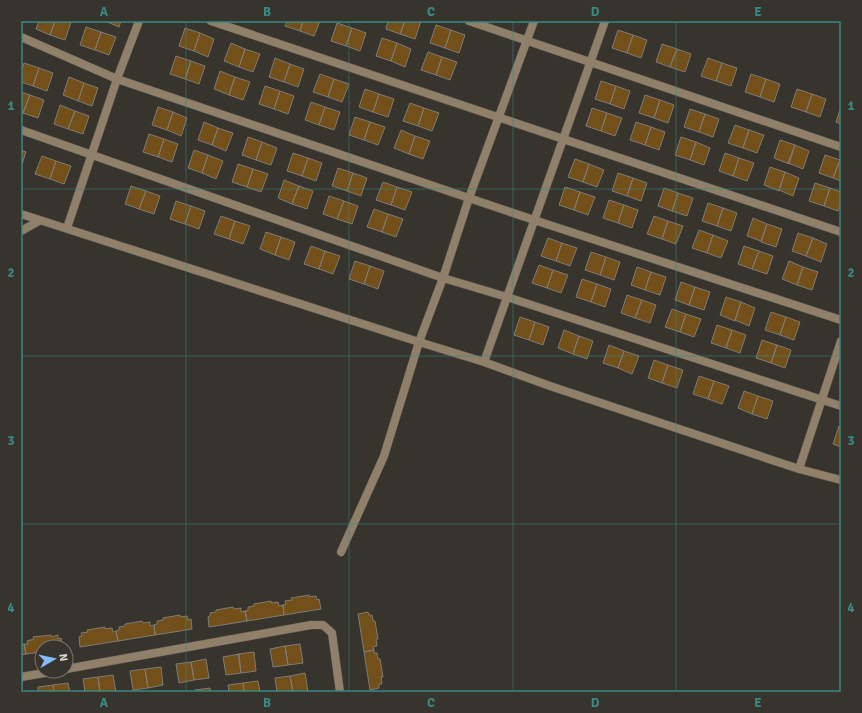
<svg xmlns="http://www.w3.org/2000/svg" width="862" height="713" font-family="Signika,sans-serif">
<rect width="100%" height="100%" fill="#37332d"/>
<path fill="#734f19" stroke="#807b74" d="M39,21H55L50,35L36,29Z
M55,21L71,22L65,40L50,35Z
M105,21H121L119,27Z
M287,21H303L300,31L285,26Z
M303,21H320L314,36L300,31Z
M388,21H405L400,34L386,29Z
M405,21H421L415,39L400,34Z
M337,23L352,28L346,46L331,41Z
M436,25L451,30L445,48L430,43Z
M86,27L101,32L95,50L80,45Z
M185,28L200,33L194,51L179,46Z
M352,28L366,33L360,51L346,46Z
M451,30L465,35L459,53L445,48Z
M618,30L633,35L627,53L612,48Z
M101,32L116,37L109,55L95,50Z
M200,33L214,39L208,57L194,51Z
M633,35L647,40L641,58L627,53Z
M382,38L397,43L391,61L376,56Z
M231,43L245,49L239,67L224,61Z
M397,43L411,49L405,67L391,61Z
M662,44L677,49L670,67L656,62Z
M245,49L260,54L253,72L239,67Z
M677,49L691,54L685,72L670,67Z
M428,52L442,57L436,75L421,70Z
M176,56L191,61L185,79L170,74Z
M442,57L457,62L450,80L436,75Z
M275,58L290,64L284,82L269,77Z
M708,58L722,63L716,81L701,76Z
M191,61L205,66L199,84L185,79Z
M24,63L39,68L33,86L21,82V72Z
M722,63L737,68L731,86L716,81Z
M290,64L304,69L298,87L284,82Z
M39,68L53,73L47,91L33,86Z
M220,71L235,77L229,95L214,89Z
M320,74L334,79L328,97L313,92Z
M751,74L766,79L760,97L745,92Z
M69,77L84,83L78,101L63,95Z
M235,77L250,82L243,100L229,95Z
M334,79L349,84L342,102L328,97Z
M766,79L780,84L774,102L760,97Z
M601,81L616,86L610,104L595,99Z
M84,83L98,88L92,106L78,101Z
M265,86L280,91L274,109L259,104Z
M616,86L630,91L624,109L610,104Z
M365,89L379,94L373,112L359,107Z
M797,89L812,94L806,112L791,107Z
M280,91L294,96L288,114L274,109Z
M21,92L30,95L23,113H21Z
M379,94L394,99L388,117L373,112Z
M812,94L826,99L820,117L806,112Z
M30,95L44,100L38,118L23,113Z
M645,95L660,100L654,118L639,113Z
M660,100L674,105L668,123L654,118Z
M311,102L325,107L319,125L305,120Z
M410,103L424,108L418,126L403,121Z
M60,105L75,111L68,129L54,124Z
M158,107L173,112L167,130L152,125Z
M325,107L340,112L334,130L319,125Z
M841,107V124L836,122Z
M424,108L439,113L432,131L418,126Z
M592,108L607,113L601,131L586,126Z
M690,109L705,114L699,132L684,127Z
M75,111L89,116L83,134L68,129Z
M173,112L187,118L181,136L167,130Z
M607,113L622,118L615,136L601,131Z
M705,114L719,119L713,137L699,132Z
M355,117L370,122L364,140L349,135Z
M204,122L218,128L212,145L198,140Z
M370,122L385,127L378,145L364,140Z
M636,122L651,127L645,145L630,140Z
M735,125L749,130L743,148L728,143Z
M651,127L665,132L659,150L645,145Z
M218,128L233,133L226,151L212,145Z
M401,130L415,136L409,154L394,148Z
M749,130L764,135L757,153L743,148Z
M149,134L164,139L158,157L143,152Z
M415,136L430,141L423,159L409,154Z
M248,137L262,142L256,160L242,155Z
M681,137L696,142L690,160L675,155Z
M164,139L178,144L172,162L158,157Z
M780,140L795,145L789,164L774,158Z
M262,142L277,148L271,165L256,160Z
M696,142L710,148L704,165L690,160Z
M795,145L809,151L803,169L788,163Z
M21,150L26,152L21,167Z
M194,150L208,155L202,173L188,168Z
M293,153L308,158L302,176L287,171Z
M725,153L739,158L733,176L719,171Z
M208,155L223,161L216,179L202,173Z
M825,155L840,160L833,178L819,173Z
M42,156L56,161L50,179L35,174Z
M308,158L322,163L316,181L302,176Z
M739,158L754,163L747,181L733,176Z
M575,159L589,164L583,182L568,177Z
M840,160L841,161V181L833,178Z
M56,161L71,166L64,184L50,179Z
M238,164L253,169L247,187L232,182Z
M589,164L604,170L597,187L583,182Z
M770,167L785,172L779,191L764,185Z
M338,168L353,173L347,191L332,186Z
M253,169L268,174L261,192L247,187Z
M785,172L799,178L793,196L779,190Z
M353,173L367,178L361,196L347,191Z
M618,173L633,178L627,196L612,191Z
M633,178L647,183L641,201L627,196Z
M284,180L299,186L292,204L278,198Z
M383,182L397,187L391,205L376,200Z
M815,183L830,188L824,206L809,201Z
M131,186L146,191L139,209L125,204Z
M299,186L313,191L307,209L292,204Z
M397,187L412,192L405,210L391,205Z
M565,187L580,192L574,210L559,205Z
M664,188L678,193L672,211L658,206Z
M830,188L841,192V203L838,211L824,206Z
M146,191L160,196L154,214L139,209Z
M580,192L595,197L588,215L574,210Z
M678,193L693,198L687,216L672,211Z
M329,196L344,201L337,219L323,214Z
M609,200L624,205L618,223L603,218Z
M176,201L191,206L185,224L170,219Z
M344,201L358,206L352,224L337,219Z
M708,203L723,208L717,226L702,221Z
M624,205L638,210L632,228L618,223Z
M191,206L205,211L199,229L185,224Z
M723,208L737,213L731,231L717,226Z
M374,209L388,214L382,232L367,227Z
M388,214L403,219L396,237L382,232Z
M221,216L235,221L229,239L214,234Z
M654,216L668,221L662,239L647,234Z
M753,218L767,224L761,241L747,236Z
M235,221L250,226L243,244L229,239Z
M668,221L683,226L676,244L662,239Z
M767,224L782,229L776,247L761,242Z
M699,230L713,235L707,253L692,248Z
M266,232L281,237L275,255L260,249Z
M798,233L813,238L806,256L792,251Z
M713,235L728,241L721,258L707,253Z
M281,237L295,242L289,260L275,255Z
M548,238L562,243L556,261L541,256Z
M813,238L827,244L821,262L806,256Z
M562,243L577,248L570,266L556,261Z
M311,246L325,251L319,269L304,264Z
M744,246L759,251L752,269L738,264Z
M325,251L340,256L333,274L319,269Z
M759,251L773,256L767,274L752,269Z
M591,252L606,257L600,275L585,270Z
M606,257L620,262L614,280L600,275Z
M355,261L370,266L364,284L349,279Z
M789,261L803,267L797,285L782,279Z
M539,265L553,270L547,288L532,283Z
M370,266L384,271L378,289L364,284Z
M637,267L651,272L645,290L631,285Z
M803,267L818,272L812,290L797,285Z
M553,270L568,275L561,293L547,288Z
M651,272L666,277L660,295L645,290Z
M582,279L597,284L591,302L576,297Z
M681,282L695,287L689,305L675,300Z
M597,284L611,289L605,307L591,302Z
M695,287L710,292L704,310L689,305Z
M627,295L642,300L635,318L621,313Z
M726,297L741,302L735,321L720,315Z
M642,300L656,305L650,323L635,318Z
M741,302L755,308L749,326L735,320Z
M672,309L686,314L680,332L665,327Z
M771,312L786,317L780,335L765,330Z
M686,314L701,319L694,337L680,332Z
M520,317L535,322L529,340L514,335Z
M786,317L800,322L794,340L780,335Z
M535,322L549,327L543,345L529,340Z
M717,325L732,330L726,348L711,343Z
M564,330L579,336L573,354L558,348Z
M732,330L746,335L740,353L726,348Z
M579,336L593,341L587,359L573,354Z
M762,340L777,345L771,363L756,358Z
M609,345L624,351L618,368L603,363Z
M777,345L791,350L785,368L771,363Z
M624,351L639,356L632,374L618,368Z
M654,360L668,365L662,383L648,378Z
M668,365L683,370L677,388L662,383Z
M699,376L714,381L708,399L693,394Z
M714,381L729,386L722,404L708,399Z
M744,391L758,396L752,414L738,408Z
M758,396L773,401L767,419L752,414Z
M839,426L841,427V447L833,444Z
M309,595V597L316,596L317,600L319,599L321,609L284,615L283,605L286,604L285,601L292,600L291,598Z
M271,601V603L278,602L279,606L283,605L284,615L247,621L245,611L248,610V607L254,606V604Z
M233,607L234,609L241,608V612L245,611L247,621L209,627L208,617L210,616V613L216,612V610Z
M368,612L369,615H372L373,621H375L378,639H376L377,646L373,647L374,650L364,652L358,614Z
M180,615V617L187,616L188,620L191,619L192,629L155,635L154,625L157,624V621L163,620V618Z
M142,621L143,623L150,622V626L154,625L155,635L118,641L116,631L119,630V627L125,626V624Z
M105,627V629L112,628L113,632L116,631L118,641L80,647L79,637L82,636L81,633L88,632L87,630Z
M51,635V637L58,635V639L61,638L63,647H42V652L26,654L24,644H28L27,641L34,639L33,637Z
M24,644L26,654L21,655V645Z
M300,644L303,663L288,665L285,646Z
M285,646L288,665L273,667L270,649Z
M374,650V653H377L378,659H380L383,677H381L382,684H379V688L370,690L364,652Z
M254,652L256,671L241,673L238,654Z
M239,654L241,673L226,675L223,657Z
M206,659L209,678L194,680L191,662Z
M191,662L194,680L179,683L176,664Z
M161,667L163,685L148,688L145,669Z
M145,669L148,688L133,690L130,671Z
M305,673L308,692H293L290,676Z
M113,675L116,692H100L98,677Z
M290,676L293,692H277L275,678Z
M98,677L100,692H85L83,679Z
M258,681L260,692H244L243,683Z
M68,683L70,692H54L53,685Z
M243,683L244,692H229L228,685Z
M53,685L54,692H38V687Z
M210,688L211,692H196L195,690Z"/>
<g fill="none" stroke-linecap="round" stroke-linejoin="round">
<defs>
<path id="minor" d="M211,21L841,232
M469,21L841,147
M21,37L117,79L534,220L841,320
M21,130L443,278L507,297L841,406
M21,214L419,342L484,362L550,386L799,469L841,480
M67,228L117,79L139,21
M21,231L39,221
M484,362L605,21
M799,469L841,341
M341,552L384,456L419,342L443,278L469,198L534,21
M66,669L311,625H323L332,633L340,692
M21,677L56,671"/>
</defs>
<use href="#minor" stroke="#54514b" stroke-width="9"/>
<use href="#minor" stroke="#907f69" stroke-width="8"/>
</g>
<path fill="none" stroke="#388982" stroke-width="1" stroke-opacity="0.55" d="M186,21V692M349,21V692M513,21V692M676,21V692M21,189H841M21,356H841M21,524H841"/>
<rect width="862" height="713" fill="none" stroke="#37332d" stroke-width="44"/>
<g transform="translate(54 659) rotate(81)"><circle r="19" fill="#37332d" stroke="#78756f"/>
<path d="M0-3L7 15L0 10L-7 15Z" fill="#86bbfb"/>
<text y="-6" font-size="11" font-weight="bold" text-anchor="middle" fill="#dad7d3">N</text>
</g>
<rect x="22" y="22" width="818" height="669" fill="none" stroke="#388982" stroke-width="1.5"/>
<g font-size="13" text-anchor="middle" font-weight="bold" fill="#388982">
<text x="104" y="16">A</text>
<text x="267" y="16">B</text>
<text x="431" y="16">C</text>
<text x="595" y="16">D</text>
<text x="758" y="16">E</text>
<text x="11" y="110">1</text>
<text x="851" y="110">1</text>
<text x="11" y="277">2</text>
<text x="851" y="277">2</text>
<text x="11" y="445">3</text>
<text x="851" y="445">3</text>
<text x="11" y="612">4</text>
<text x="851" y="612">4</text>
<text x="104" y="707">A</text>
<text x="267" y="707">B</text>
<text x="431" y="707">C</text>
<text x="595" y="707">D</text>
<text x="758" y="707">E</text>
</g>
</svg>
